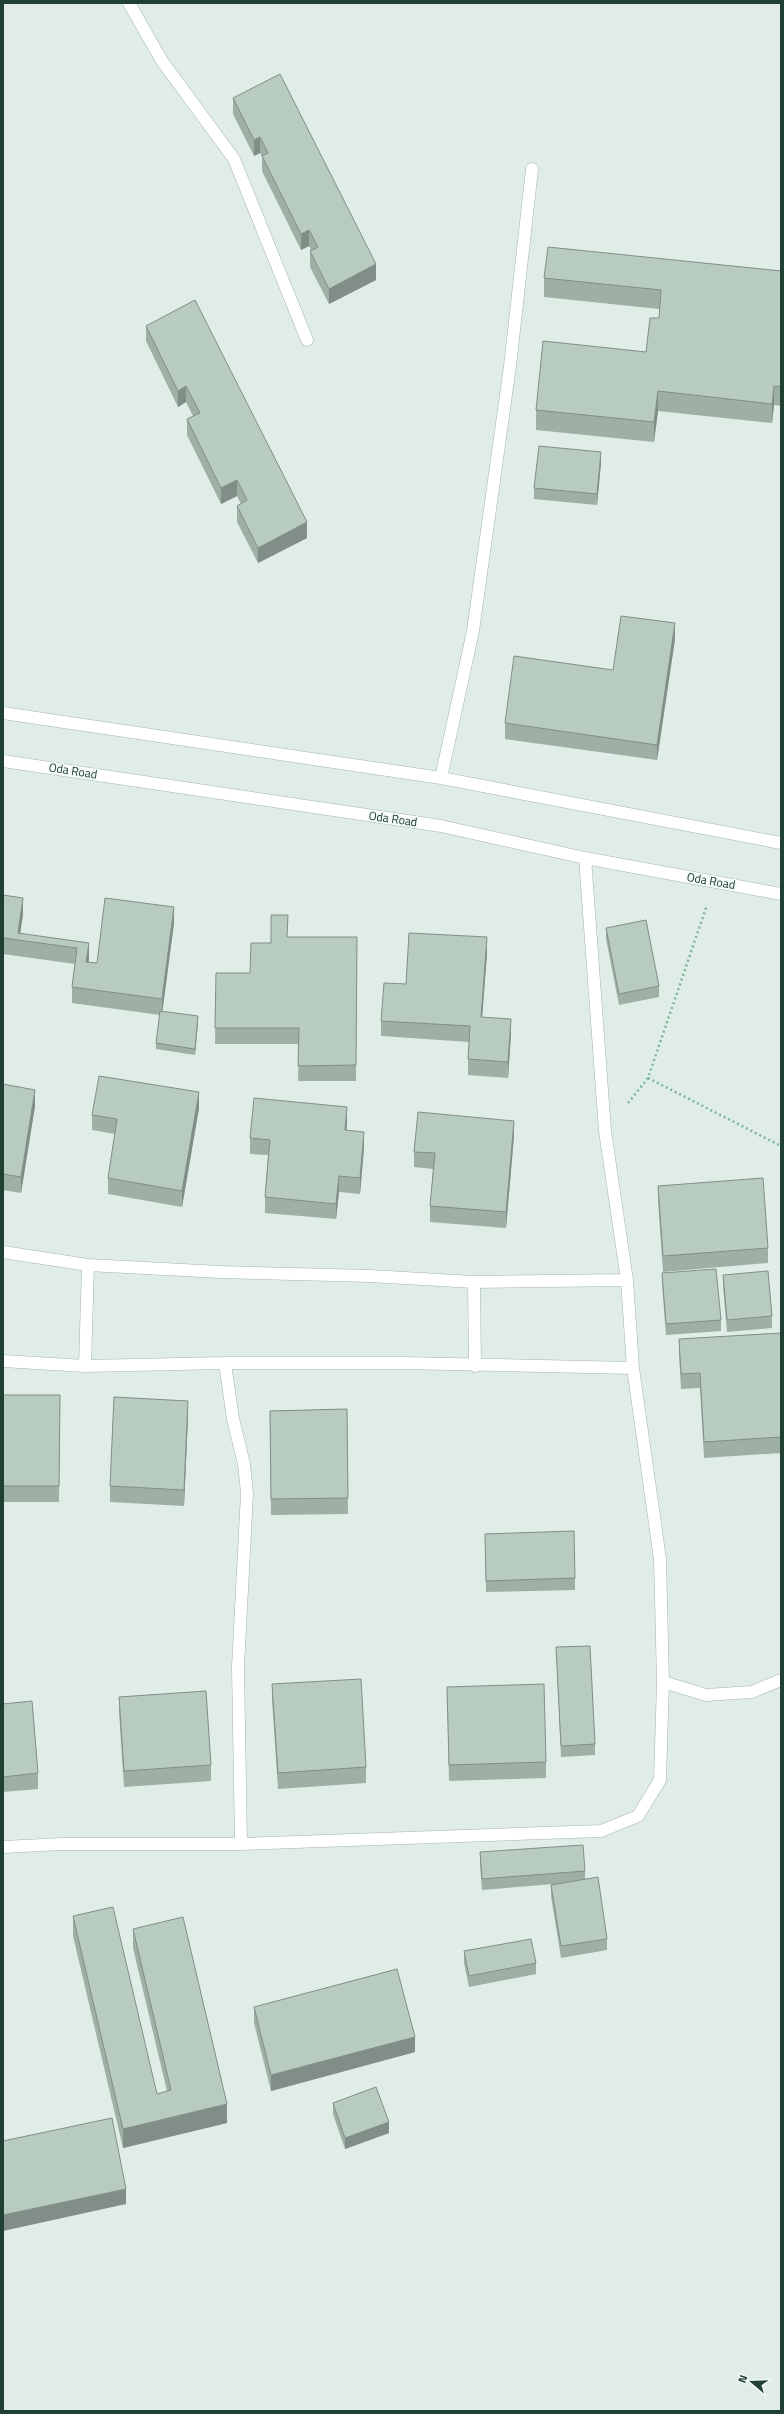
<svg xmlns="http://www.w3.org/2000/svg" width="784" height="2414" font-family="'Titillium Web',sans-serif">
<rect width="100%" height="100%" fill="#e0ede6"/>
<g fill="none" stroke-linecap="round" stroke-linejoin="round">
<defs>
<path id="minor" d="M129,3L162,61L234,159L307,340
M3,713L441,778L781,843
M3,761L441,826L585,858L781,894
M441,778L473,631L510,366L532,169
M3,1252L88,1265L221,1272L370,1276L474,1282L627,1280
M474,1282L475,1366
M3,1361L85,1366L225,1363H401L633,1368
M225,1363L233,1419L244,1464L247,1493L238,1667L241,1844
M85,1366L88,1265
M663,1682L706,1695L752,1692L781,1680
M3,1847L62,1844H241L601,1831L638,1816L660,1780L663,1682L660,1559L633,1368L627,1280L605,1131L585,858"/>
</defs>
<use href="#minor" stroke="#a2b6ad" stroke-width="13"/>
<path stroke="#7db49d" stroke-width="2.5" stroke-dasharray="2 3" stroke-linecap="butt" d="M648,1078L781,1146
M628,1103L648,1078L707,905"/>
<use href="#minor" stroke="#fff" stroke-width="12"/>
</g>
<path fill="#9eafa6" d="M233,98L376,280L329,304L310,267V251L311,250L309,246L301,250L262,171V157L260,153L254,156L233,114Z
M781,271V406L774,405L772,423L658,411L654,442L536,430V410L646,352L659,318V309L544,297V278Z
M146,326L307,538L258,563L237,522V506L241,504L237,496L221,504L187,435V419L193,416L186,402L178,407L146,341Z
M601,463L597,505L534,499V488Z
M675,639L657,760L505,739V723L613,670Z
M3,895L23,914L20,934L89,943V962L97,963L174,923L162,1011L198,1022L195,1055L156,1049V1043L160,1015L72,1003V987L75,964L3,954Z
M606,928L659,986V997L619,1005L606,939Z
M288,937H357L356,1081H298L299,1044H215L216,973H250Z
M487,953L482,1017L511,1034L508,1078L468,1075V1059L469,1042L381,1036V1021L406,984Z
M3,1084L35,1106L21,1193L3,1190Z
M199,1108L182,1207L108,1194V1178L115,1134L92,1130V1115Z
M347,1123V1131L364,1148L360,1194L339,1192L336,1219L265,1213V1197L268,1155L250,1154V1138Z
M514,1136L506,1228L430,1222V1206L433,1169L414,1167V1152Z
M658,1186L768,1248V1263L663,1272L658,1202Z
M662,1273L721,1320V1331L666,1335L662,1284Z
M723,1275L772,1316V1328L727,1332L723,1286Z
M781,1333V1453L704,1458L700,1388L681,1389L679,1355V1339Z
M3,1395H60L59,1502H3Z
M347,1409L348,1514L271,1515L270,1411Z
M188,1417L184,1506L110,1502V1486Z
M485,1534L575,1578V1590L486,1592Z
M556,1647L595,1744V1755L561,1757Z
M272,1684L366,1767V1783L278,1789L272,1700Z
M447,1687L546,1762V1778L449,1781Z
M119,1697L211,1765V1781L124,1787L119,1712Z
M3,1704L38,1773V1789L3,1792Z
M480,1852L585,1871V1879L607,1939V1950L561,1958L551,1896V1885L554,1884L482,1890L480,1864Z
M73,1916L157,2094L167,2091L133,1948V1929L227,2123L123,2148L73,1936Z
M464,1951L536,1963V1974L469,1987L464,1963Z
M254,2007L415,2052L271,2091L254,2023Z
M333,2103L389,2133L345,2149L333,2114Z"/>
<path fill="#818e87" d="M260,137V153L254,156V140Z
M309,230V246L301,250V234Z
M376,264V280L329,304V289Z
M186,386V402L178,407V391Z
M774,386V405L772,423V404Z
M658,391V411L654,442V422Z
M601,452V463L597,505V494Z
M237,480V496L221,504V488Z
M307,522V538L258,563V548Z
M675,623V639L657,760V745Z
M23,898V914L19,941L18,933Z
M174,907V923L162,1015V999Z
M487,937V953L481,1033V1017Z
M89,943V958L86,977V962Z
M198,1016V1022L195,1055V1049Z
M511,1019V1034L508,1078V1062Z
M35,1090V1106L21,1193V1177Z
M199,1092V1108L182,1207V1191Z
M347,1107V1123L345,1146V1130Z
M514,1121V1136L506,1228V1212Z
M364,1132V1148L360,1194V1178Z
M339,1176V1192L336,1219V1204Z
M188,1401V1417L184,1506V1490Z
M415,2037V2052L271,2091V2075Z
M227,2104V2123L123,2148V2129Z
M389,2122V2133L345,2149V2138Z
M126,2189V2204L3,2231V2215Z"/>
<path fill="#b8cbc1" stroke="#818e87" d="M280,74L376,264L329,289L310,251L318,247L309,230L301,234L262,156L268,153L260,137L254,140L233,98Z
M548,247L781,271V387L774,386L772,404L658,391L654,422L536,410L543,341L646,352L650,318H659L661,290L544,278Z
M195,300L307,522L258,548L237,506L247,500L237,480L221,488L187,419L200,413L186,386L178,391L146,326Z
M539,446L601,452L597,494L534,488Z
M621,616L675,623L657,745L505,723L514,656L613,670Z
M3,895L23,898L18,933L89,943L86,962L97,963L105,898L174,907L162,999L72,987L77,948L3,938Z
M271,915H288L287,937H357L356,1065L298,1066L299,1028H215L216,973H250L251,943H271Z
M646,920L659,986L619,994L606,928Z
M409,933L487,937L481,1017L511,1019L508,1062L468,1059L470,1026L381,1021L384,983L406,984Z
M160,1011L198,1016L195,1049L156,1043Z
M99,1076L199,1092L182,1191L108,1178L117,1119L92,1115Z
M3,1084L35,1090L21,1177L3,1174Z
M254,1098L347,1107L345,1130L364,1132L360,1178L339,1176L336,1204L265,1197L270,1140L250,1138Z
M418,1112L514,1121L506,1212L430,1206L435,1153L414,1152Z
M763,1178L768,1248L663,1256L658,1186Z
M716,1269L721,1320L666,1324L662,1273Z
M768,1271L772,1316L727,1320L723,1275Z
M781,1333V1437L704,1442L700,1373L681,1374L679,1339Z
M3,1395H60L59,1486H3Z
M114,1397L188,1401L184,1490L110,1486Z
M347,1409L348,1498L271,1499L270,1411Z
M574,1531L575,1578L486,1581L485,1534Z
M590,1646L595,1744L561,1746L556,1647Z
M361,1679L366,1767L278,1773L272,1684Z
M544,1684L546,1762L449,1765L447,1687Z
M206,1691L211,1765L124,1771L119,1697Z
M32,1701L38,1773L3,1777V1704Z
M583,1845L585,1871L482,1879L480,1852Z
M598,1877L607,1939L561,1946L551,1885Z
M113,1907L157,2094L171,2090L133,1929L183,1917L227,2104L123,2129L73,1916Z
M531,1939L536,1963L469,1976L464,1951Z
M397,1969L415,2037L271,2075L254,2007Z
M376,2087L389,2122L345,2138L333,2103Z
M112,2118L126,2189L3,2215V2141Z"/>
<g text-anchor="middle" stroke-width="3.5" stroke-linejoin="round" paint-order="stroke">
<g font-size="12" fill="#1f4033" stroke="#f1f9f4">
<text transform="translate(73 771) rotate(9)" y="4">Oda Road</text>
<text transform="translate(393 819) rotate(8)" y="4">Oda Road</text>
<text transform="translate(711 881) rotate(10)" y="4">Oda Road</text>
</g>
</g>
<rect width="784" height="2414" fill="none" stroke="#1f4033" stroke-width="8"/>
<g transform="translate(752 2382) rotate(289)" stroke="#f1f9f4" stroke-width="3" paint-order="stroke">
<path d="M0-3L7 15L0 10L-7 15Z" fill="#1f4033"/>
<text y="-6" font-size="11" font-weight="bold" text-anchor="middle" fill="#1f4033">N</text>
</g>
</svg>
